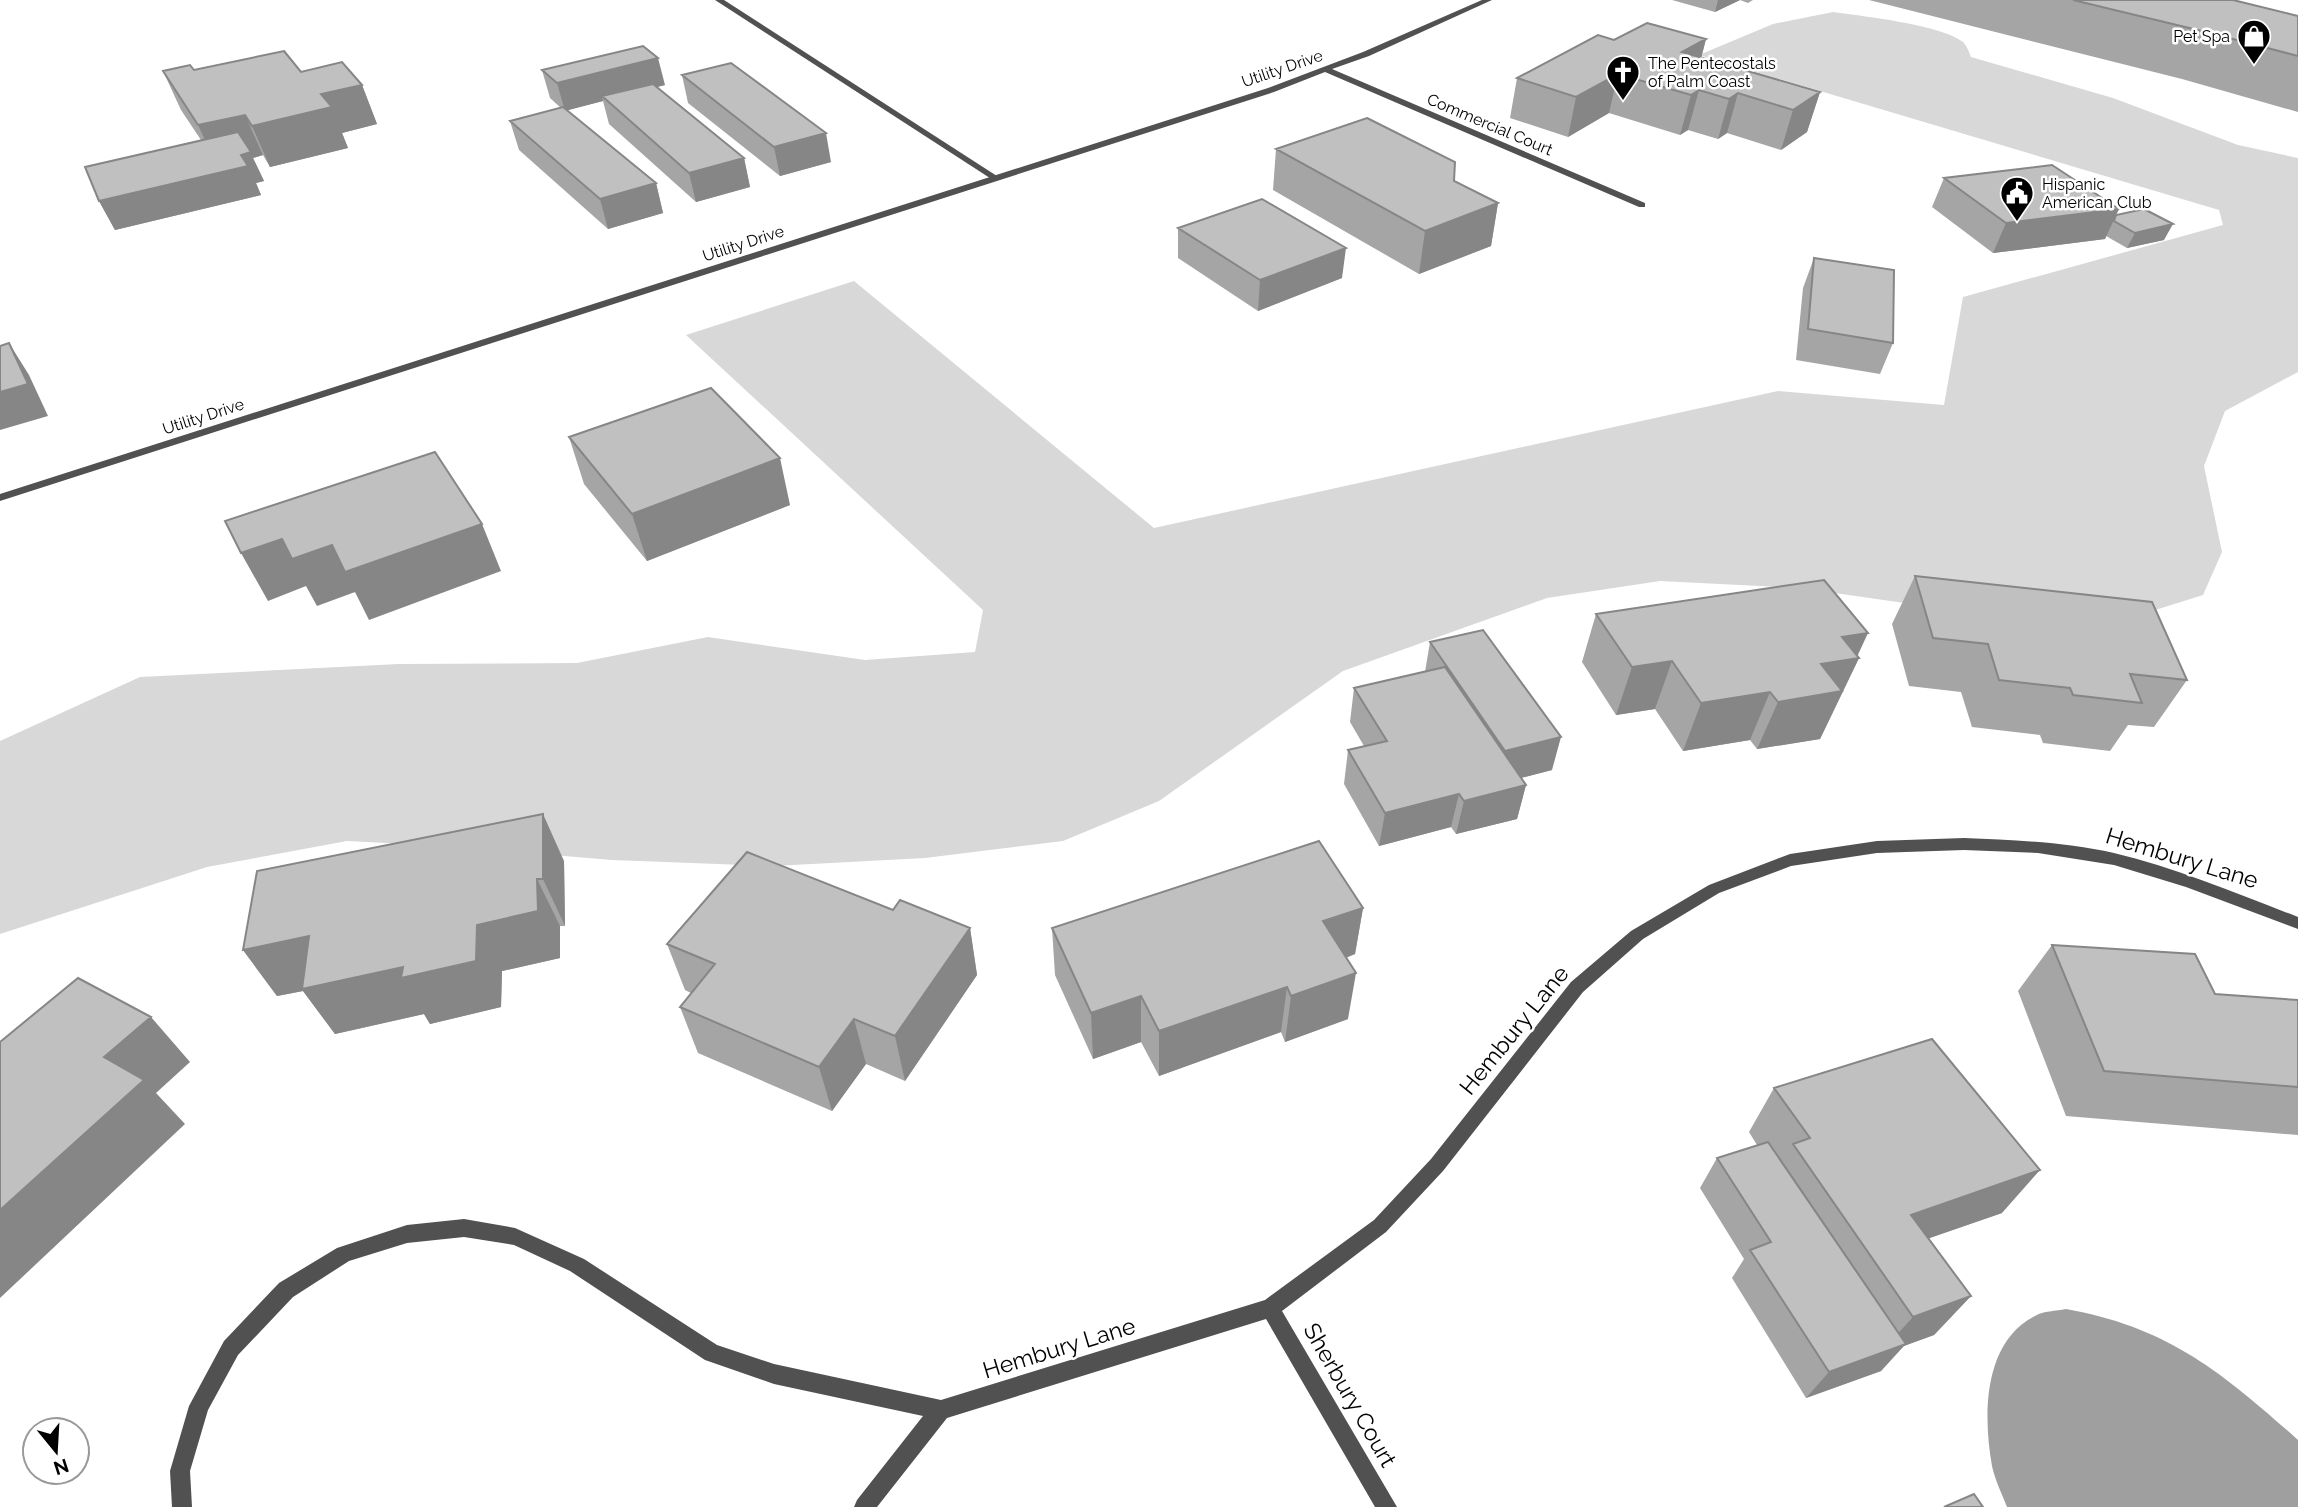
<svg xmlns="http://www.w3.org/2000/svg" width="2298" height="1507" font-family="Raleway,sans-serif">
<rect width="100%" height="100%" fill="#fff"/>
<path fill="#d8d8d8" d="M1833,12C1862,16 1942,25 1963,42C1967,46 1969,52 1971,57L2113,98L2238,145L2298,158V372L2225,411L2204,466L2222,552L2203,595L2133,617L1988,615L1800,588L1660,581L1547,598L1343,671L1159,801L1063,841L925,858L774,866L612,860L445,846L347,841L207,867L0,934V741L140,677L399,664L577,663L708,637L865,660L975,652L983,610L686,335L854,281L1154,528L1778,391L1944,405L1963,297L2223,225L2219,210L1699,55L1773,24Z"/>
<path fill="#9f9f9f" d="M2066,1309C2168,1327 2223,1373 2298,1440V1507H2007C2002,1494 1995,1480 1992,1466C1983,1416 1983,1342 2035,1316C2043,1311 2056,1311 2066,1309Z"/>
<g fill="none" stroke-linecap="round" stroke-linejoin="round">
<path fill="#515151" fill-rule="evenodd" d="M715,0H724L1000,178L993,180Z"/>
<path fill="#515151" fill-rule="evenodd" d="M1482,0H1492L1369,56L1332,69L1645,203V207H1639L1325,72L1274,92L0,501V494L1268,88L1363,52Z
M1964,838C2014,840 2065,842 2114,853C2177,868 2238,894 2298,917V929L2186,887L2114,865L2038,853L1964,850L1877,853L1791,866L1719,893L1643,939L1583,992L1443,1171L1386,1232L1282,1311L1397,1507H1375L1266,1319L947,1418L877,1507H854L857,1500L923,1416L774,1384L705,1360L570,1271L514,1245L464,1237L407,1243L349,1261L293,1297L238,1355L208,1410L190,1471L192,1507H172L170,1471L189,1406L224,1341L279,1283L337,1248L407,1225L464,1219L515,1228L584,1259L717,1345L774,1364L941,1400L1265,1300L1374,1220L1431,1159L1571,982L1631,931L1709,885L1790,854L1877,841Z"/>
</g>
<path fill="#a5a5a5" d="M1672,0H1753L1748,3L1740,0L1715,12Z
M1869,0H2233L2298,16V112L2182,79Z
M1706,39L1701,58L1820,92L1807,132L1781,150L1727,133L1718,139L1688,130L1680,135L1609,113L1568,137L1510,118L1517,78L1614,40Z
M194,70L301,72L362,85L377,124L342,133L348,148L270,167L263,155L253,158L264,181L256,183L261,195L115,230L99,201L201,140L181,110L163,71Z
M542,70L665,85L657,87L744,158L750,187L696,202L609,124L603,101L567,110L656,183L663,213L608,229L519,150L510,121L561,108L550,98Z
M682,75L831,162L780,176L688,103Z
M1276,149L1454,181L1498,203L1491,246L1419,274L1273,190Z
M1944,178L2116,215L2164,240L2127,248L2106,236L2105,239L1993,253L1932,207Z
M1178,228L1342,278L1258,311L1178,258Z
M1814,258L1893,343L1880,374L1796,360L1803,288Z
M569,437L790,505L647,561L584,484Z
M1915,576L2187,680L2154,727L2128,725L2110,751L2043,743L2040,735L1972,727L1961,692L1909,686L1892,624Z
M1596,614L1857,656L1859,658L1820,739L1757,749L1750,740L1683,751L1655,709L1616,715L1582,662Z
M1430,642L1552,770L1521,778L1526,785L1517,819L1456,834L1451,827L1379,846L1344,784L1348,750L1364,746L1350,722L1354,688L1425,672Z
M564,861L565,926H560V958L502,971L501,1007L430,1024L424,1014L335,1034L303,991L277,996L243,950Z
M1363,908L1355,954L1346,958L1348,1019L1285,1042L1281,1032L1159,1076L1141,1042L1093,1059L1055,975L1052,928Z
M970,928L977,975L905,1081L866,1064L832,1111L698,1053L680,1007L691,993L685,990L667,944Z
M2052,945L2215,994L2298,1000V1135L2066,1116L2018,991Z
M1774,1088L2002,1213L1929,1238L1971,1296L1934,1335L1903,1346L1881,1371L1806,1398L1732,1278L1744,1259L1700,1188L1717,1158L1757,1145L1749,1132Z"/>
<path fill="#868686" d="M1718,0H1740L1715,12Z
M1706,39L1696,78L1682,52Z
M658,58L665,85L606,100L602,96L603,101L565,111L557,83Z
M1618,74L1609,113L1568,137L1576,97Z
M362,85L377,124L342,133L348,148L270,167L252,126L321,94Z
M1699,90L1688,130L1680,135L1691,95Z
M1820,92L1807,132L1781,150L1793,110Z
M1738,93L1727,133L1718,139L1729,99Z
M245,115L263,155L253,158L264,181L256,183L261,195L115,230L99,201L217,166L198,125Z
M826,133L831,162L780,176L774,147Z
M744,158L750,187L696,202L689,173Z
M656,183L663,213L608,229L600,199Z
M1498,203L1491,246L1419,274L1425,231Z
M2119,209L2105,239L1993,253L2006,223Z
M2173,224L2164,240L2127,248L2135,233Z
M1346,248L1342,278L1258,311L1260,280Z
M9,343L29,375L48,416L0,430V392Z
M780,458L790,505L647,561L632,514Z
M482,524L501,571L369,620L345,572Z
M282,539L332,545L355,592L317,606L306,586L268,601L241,553Z
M1868,633L1856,659L1859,658L1820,739L1757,749L1778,702L1821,664L1842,637Z
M1672,661L1655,709L1616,715L1632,667Z
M1770,692L1750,740L1683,751L1701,703Z
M1561,737L1552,770L1497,784L1505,751Z
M1526,785L1517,819L1456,834L1464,801Z
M1459,794L1451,827L1379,846L1385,813Z
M543,814L564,861L565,926L543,879Z
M537,879L560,926V958L502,971L501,1007L430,1024L424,1014L335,1034L303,991L277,996L243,950L309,936L477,925Z
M1363,908L1355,954L1317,968L1323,921Z
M970,928L977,975L905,1081L895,1036Z
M1356,973L1348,1019L1285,1042L1291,996Z
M1287,987L1281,1032L1159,1076V1031Z
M1141,996V1042L1093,1059L1091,1013Z
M151,1017L190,1062L156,1093L185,1124L0,1298V1210L104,1057Z
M854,1019L866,1064L832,1111L819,1067Z
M2040,1170L2002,1213L1878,1256L1911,1215Z
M1971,1296L1934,1335L1904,1346L1881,1371L1806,1398L1829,1372L1880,1353L1913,1317Z"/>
<path fill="#c0c0c0" stroke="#868686" stroke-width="2" d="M2073,0H2233L2237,1L2298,16V56L2206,32Z
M1647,23L1706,39L1682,52L1820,92L1793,110L1738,93L1729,99L1699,90L1691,95L1618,74L1576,97L1517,78L1598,35L1614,40Z
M643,46L658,58L557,83L542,70Z
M284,51L301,72L342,62L362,85L321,94L332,107L252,126L245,115L198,125L163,71L190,65L194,70Z
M731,63L826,133L774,147L682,75Z
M653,84L744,158L689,173L602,96Z
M563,107L656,183L600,199L510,121Z
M1367,118L1455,162L1454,181L1498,203L1425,231L1276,149Z
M238,132L251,152L241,155L248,166L99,201L85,167Z
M2052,165L2119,209L2006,223L1944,178Z
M1262,199L1346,248L1260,280L1178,228Z
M2144,209L2173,224L2135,233L2114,221L2116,215Z
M1814,258L1894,270L1893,343L1808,329Z
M9,343L28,384L0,392V346Z
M711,388L780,458L632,514L569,437Z
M435,452L482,524L345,572L332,545L292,559L282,539L241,553L225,521Z
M1915,576L2152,602L2187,680L2130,674L2142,703L2073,695L2070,688L1999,680L1988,644L1933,638Z
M1824,580L1868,633L1842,637L1859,658L1821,664L1842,691L1778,702L1770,692L1701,703L1672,661L1632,667L1596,614Z
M1483,630L1561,737L1505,751L1430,642Z
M1445,667L1526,785L1464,801L1459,794L1385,813L1348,750L1387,741L1354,688Z
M543,814V879H537L538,911L477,925L476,961L401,978L403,967L302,989L309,936L243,950L257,871Z
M1319,841L1363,908L1323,921L1356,973L1291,996L1287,987L1159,1031L1141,996L1091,1013L1052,928Z
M747,852L893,910L900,900L970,928L895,1036L854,1019L819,1067L680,1007L715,964L667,944Z
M2052,945L2195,954L2215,994L2298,1000V1087L2104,1071Z
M78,978L151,1017L104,1057L144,1080L0,1210V1042Z
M1932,1039L2040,1170L1911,1215L1971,1296L1913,1317L1793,1144L1810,1138L1774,1088Z
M1768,1142L1906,1344L1829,1372L1750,1250L1771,1242L1717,1158Z
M1974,1494L1983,1507H1944Z"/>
<defs>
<symbol id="shop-pin" viewBox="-11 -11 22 30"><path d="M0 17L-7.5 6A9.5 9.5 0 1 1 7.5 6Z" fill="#000" stroke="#fff"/><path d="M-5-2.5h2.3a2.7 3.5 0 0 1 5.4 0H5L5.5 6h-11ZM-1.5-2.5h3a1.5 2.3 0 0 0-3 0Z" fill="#fff"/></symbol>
<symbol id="church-pin" viewBox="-11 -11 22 30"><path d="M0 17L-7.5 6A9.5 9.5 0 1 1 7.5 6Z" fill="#000" stroke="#fff"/><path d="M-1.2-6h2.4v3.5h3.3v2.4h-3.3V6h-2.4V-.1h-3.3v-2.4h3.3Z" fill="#fff"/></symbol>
<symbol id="civic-pin" viewBox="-11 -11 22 30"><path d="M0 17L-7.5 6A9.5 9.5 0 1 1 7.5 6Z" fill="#000" stroke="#fff"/><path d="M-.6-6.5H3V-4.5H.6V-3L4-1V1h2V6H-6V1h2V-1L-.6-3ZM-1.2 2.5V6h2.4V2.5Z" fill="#fff"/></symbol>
</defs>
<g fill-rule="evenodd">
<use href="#shop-pin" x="2235" y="17" width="38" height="52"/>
<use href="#church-pin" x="1604" y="53" width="38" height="52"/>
<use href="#civic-pin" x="1998" y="174" width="38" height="52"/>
</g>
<g text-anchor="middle" stroke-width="5" stroke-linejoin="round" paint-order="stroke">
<g font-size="16" fill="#000" stroke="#fff" text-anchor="start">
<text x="2230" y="42" text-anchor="end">Pet Spa</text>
<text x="1648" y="69">The Pentecostals<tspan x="1648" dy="18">of Palm Coast</tspan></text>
<text x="2042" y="190">Hispanic<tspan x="2042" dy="18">American Club</tspan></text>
</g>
<g font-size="16" fill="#000" stroke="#fff">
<text transform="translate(1282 68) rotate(-19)" y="6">Utility Drive</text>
<text transform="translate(1490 124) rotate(23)" y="6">Commercial Court</text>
<text transform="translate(743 243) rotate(-18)" y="6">Utility Drive</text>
<text transform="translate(203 416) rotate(-18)" y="6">Utility Drive</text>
</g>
<g font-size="23" fill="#000" stroke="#fff">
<text transform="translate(2182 858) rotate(17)" y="8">Hembury Lane</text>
<text transform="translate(1514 1030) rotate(-51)" y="8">Hembury Lane</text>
<text transform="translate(1059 1348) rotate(-17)" y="8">Hembury Lane</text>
<text transform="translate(1350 1395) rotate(60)" y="8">Sherbury Court</text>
</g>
</g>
<g transform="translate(56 1451) rotate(162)"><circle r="33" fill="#ffffff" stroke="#999999" stroke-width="2"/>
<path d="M0-5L12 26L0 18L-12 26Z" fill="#000000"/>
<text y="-10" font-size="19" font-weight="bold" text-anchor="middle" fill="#000000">N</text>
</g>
</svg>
